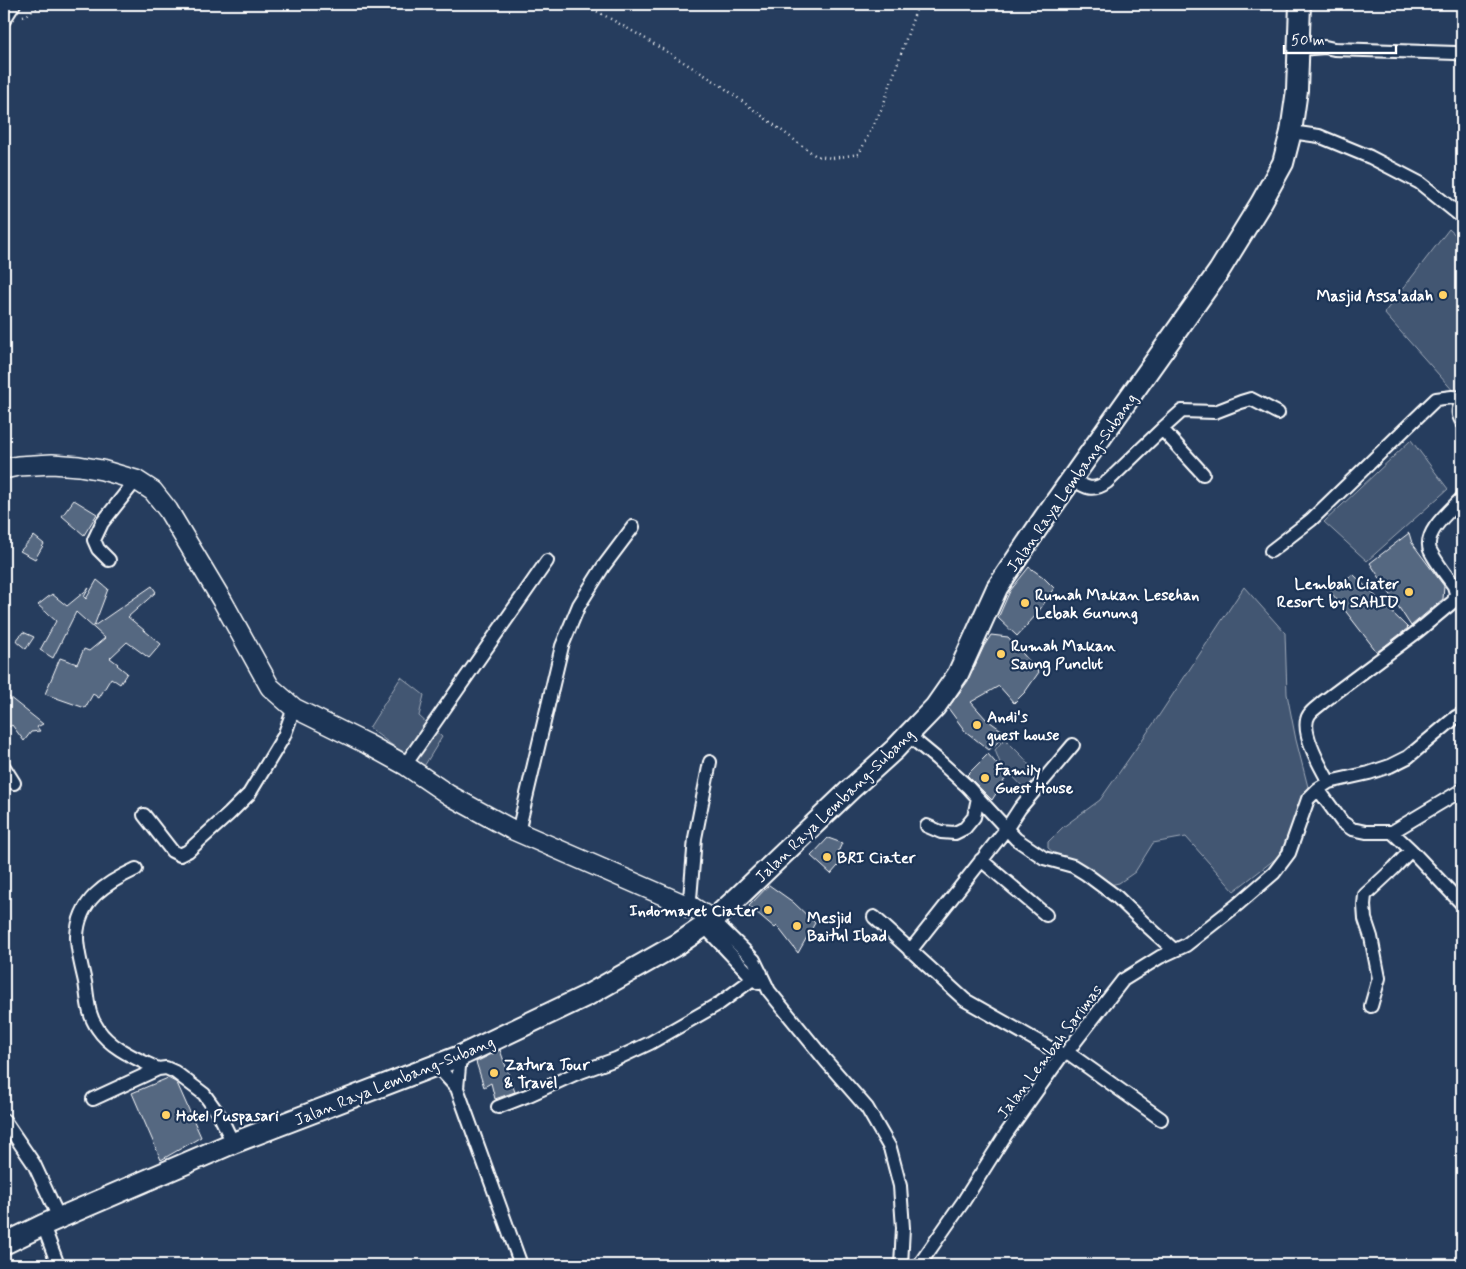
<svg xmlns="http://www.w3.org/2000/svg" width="1466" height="1269" font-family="Mynerve,sans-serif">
<rect width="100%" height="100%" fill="#263d5e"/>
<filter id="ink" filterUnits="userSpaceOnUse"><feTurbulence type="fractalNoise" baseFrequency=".02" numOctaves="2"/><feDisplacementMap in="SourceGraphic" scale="10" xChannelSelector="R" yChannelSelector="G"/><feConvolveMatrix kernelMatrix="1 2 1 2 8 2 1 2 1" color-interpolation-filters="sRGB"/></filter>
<g filter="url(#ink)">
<path fill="#425672" stroke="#a0aab8" d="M1449,229L1462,241V385L1455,393L1384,313Z
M1411,440L1448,489L1367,561L1324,522Z
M1244,587L1285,633L1287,694L1296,740L1309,791L1279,856L1234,891L1186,837L1153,843L1135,872L1119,883L1096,888L1048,848V842L1063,827L1100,800L1158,717Z
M401,677L424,695L419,716L442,737L423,768L369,728Z
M1005,739L1024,758L1040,781L1027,791L1000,763L995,750L999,745Z"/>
<path fill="#556781" stroke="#fff" d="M74,500L97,514L84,535L62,516Z
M1409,533L1412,543L1444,586L1443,599L1411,626L1370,563Z
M34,536L44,544L35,559L20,551Z
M1029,567L1043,577L1054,588L1037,614L1017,636L998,618L1010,591Z
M1353,574L1408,628L1377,652L1330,591Z
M97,580L108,589L94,626L152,586L156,592L128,617L161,644L149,658L127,642L110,658L118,664L117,665L127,673L120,684L111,678L99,698L93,694L85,708L45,694L60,658L77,664L84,649L89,651L105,638L76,612L53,658L40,650L56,621L38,605L52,594L67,606L89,588L84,597L86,599Z
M23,632L34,637L26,649L16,641Z
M991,635L1008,637L1039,672L1025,692L1014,703L999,686L971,702L986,719L1007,734L989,750L965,731L948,708L968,681L984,646Z
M4,693L43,724L37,727L40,731L31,732L24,741L12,725L9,727L4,716Z
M988,754L1007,776L992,800L967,775Z
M828,838L842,843L838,852L844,859L831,874L811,856Z
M769,885L793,902L815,923L798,953L777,926L775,928L749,906Z
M500,1050L515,1092L495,1099L491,1083L484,1087L476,1062Z
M168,1078L177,1083L201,1137L161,1160L132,1093Z"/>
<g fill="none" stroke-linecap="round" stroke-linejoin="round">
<defs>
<path id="street" d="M4,20L14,4
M1299,49L1325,47L1334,49L1456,53L1462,55
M1291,132L1319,136L1370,157L1420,183L1462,217
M1462,403C1457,410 1458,415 1462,422
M1162,429L1182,411L1215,412L1241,402L1251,399L1278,413
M1072,479C1086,488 1093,492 1107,482L1162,429L1203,474
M1271,551L1311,520L1436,399L1452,397L1462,398
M109,560L98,549L94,540L102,523L136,480
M908,735L937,759L967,786L1016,839L1044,858L1073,866L1086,874L1117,897L1144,923L1174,950
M405,765L547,561
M4,767L14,783
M1329,782C1321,768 1299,730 1309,715C1312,710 1319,706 1323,702L1418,631L1454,601L1456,593L1454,586C1447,576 1435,561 1430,550C1423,532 1451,510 1462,498
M1318,789L1342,822L1352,829L1366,832H1392L1462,790
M144,815L172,851L180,855L188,851L229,814L249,794L284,736L294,708
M927,826L941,832L955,833L965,828L974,817L978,798
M518,832L562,646L579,605L603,567L633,527
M1392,832L1411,850L1462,904
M981,860L1046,915
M136,869C106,883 78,900 77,937C77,951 82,968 85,982C88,999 87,1014 98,1029C111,1049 138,1059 158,1069
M689,911L695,838L710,762
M874,917L965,1000L1062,1055
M713,920L754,960L769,991L826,1061L867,1108L890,1148L900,1186L903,1228L901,1265
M704,926L754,979L759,983
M910,951L1007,828L1020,808L1073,745
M1371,1006L1379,978L1371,937L1365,919L1364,905L1365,895L1394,868L1411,850
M1067,1052L1161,1119
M436,1065L457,1088L521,1265
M457,1088L460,1056
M93,1099L158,1069L166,1068L175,1072L204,1094L220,1116L233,1143
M498,1107L529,1095L575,1074L616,1059L650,1043L720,1003L761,973
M4,1120L34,1164L59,1218
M43,1225L58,1265
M919,1265L963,1202L1006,1134L1062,1055L1067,1052L1123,980L1160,957L1186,945L1237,905L1274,873L1289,853L1308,799L1318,789L1329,782L1369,773L1390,766L1408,757L1456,717L1462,714"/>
<path id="secondary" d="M4,469L18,466L52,464L79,466L102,470L136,480L153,491L168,510L223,602L270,687L294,708L367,744L405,765L449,795L511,829L681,903L689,905L713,920"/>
<path id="primary" d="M4,1244L43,1225L233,1143L460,1056L588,995L678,944L713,920L734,901L852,788L895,749L908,735L935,707L958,674L997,588L1044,518L1219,271L1261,203L1283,163L1291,132L1297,90L1300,4"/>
</defs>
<use href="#street" stroke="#fff" stroke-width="16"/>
<use href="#secondary" stroke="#fff" stroke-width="22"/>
<use href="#primary" stroke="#fff" stroke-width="24"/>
<path stroke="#fff" stroke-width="2.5" stroke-dasharray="1 4" stroke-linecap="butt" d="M584,4L641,36L719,84L816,156L833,158L859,154L883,106L918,4
M23,16L27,15L42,4"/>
<use href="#street" stroke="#1d3557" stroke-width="12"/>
<use href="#secondary" stroke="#1d3557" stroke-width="19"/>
<use href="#primary" stroke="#1d3557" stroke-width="20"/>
</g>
</g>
<g fill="#ffd166" stroke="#1d3557" stroke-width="2">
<circle cx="1443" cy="295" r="5"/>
<circle cx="1409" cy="592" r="5"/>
<circle cx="1025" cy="603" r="5"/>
<circle cx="1001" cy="654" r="5"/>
<circle cx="977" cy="725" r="5"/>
<circle cx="985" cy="778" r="5"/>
<circle cx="827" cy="857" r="5"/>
<circle cx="768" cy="910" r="5"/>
<circle cx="797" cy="926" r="5"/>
<circle cx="494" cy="1073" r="5"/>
<circle cx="166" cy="1115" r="5"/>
</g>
<g text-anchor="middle" stroke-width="4.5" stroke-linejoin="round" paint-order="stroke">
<g font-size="16" font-weight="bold" fill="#fff" stroke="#1d3557" text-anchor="start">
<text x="1433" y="301" text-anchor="end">Masjid Assa'adah</text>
<text x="1399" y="589" text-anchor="end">Lembah Ciater<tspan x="1399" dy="18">Resort by SAHID</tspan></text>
<text x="1035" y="600">Rumah Makan Lesehan<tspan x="1035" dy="18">Lebak Gunung</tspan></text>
<text x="1011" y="651">Rumah Makan<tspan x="1011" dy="18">Saung Punclut</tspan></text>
<text x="987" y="722">Andi's<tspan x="987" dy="18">guest house</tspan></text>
<text x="995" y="775">Family<tspan x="995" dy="18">Guest House</tspan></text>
<text x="837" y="863">BRI Ciater</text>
<text x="758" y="916" text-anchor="end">Indomaret Ciater</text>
<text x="807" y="923">Mesjid<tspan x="807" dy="18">Baitul Ibad</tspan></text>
<text x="504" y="1070">Zatura Tour<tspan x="504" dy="18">&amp; Travel</tspan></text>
<text x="176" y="1121">Hotel Puspasari</text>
</g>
<g font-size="16" fill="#fff" stroke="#1d3557">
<text transform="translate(1071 482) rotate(-55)" y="6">Jalan Raya Lembang-Subang</text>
<text transform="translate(834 805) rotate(-44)" y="6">Jalan Raya Lembang-Subang</text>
<text transform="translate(1049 1051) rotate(-53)" y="6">Jalan Lembah Sarimas</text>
<text transform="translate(394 1080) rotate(-22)" y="6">Jalan Raya Lembang-Subang</text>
</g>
</g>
<rect width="1466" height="1269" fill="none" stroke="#1d3557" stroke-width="20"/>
<rect x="10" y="10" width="1446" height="1249" fill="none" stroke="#fff" stroke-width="2" filter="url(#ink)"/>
<path d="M1284 45v8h112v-8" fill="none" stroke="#ffffff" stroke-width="2.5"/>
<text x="1291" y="45" font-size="15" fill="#ffffff" stroke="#1d3557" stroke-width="4" paint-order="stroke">50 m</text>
</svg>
